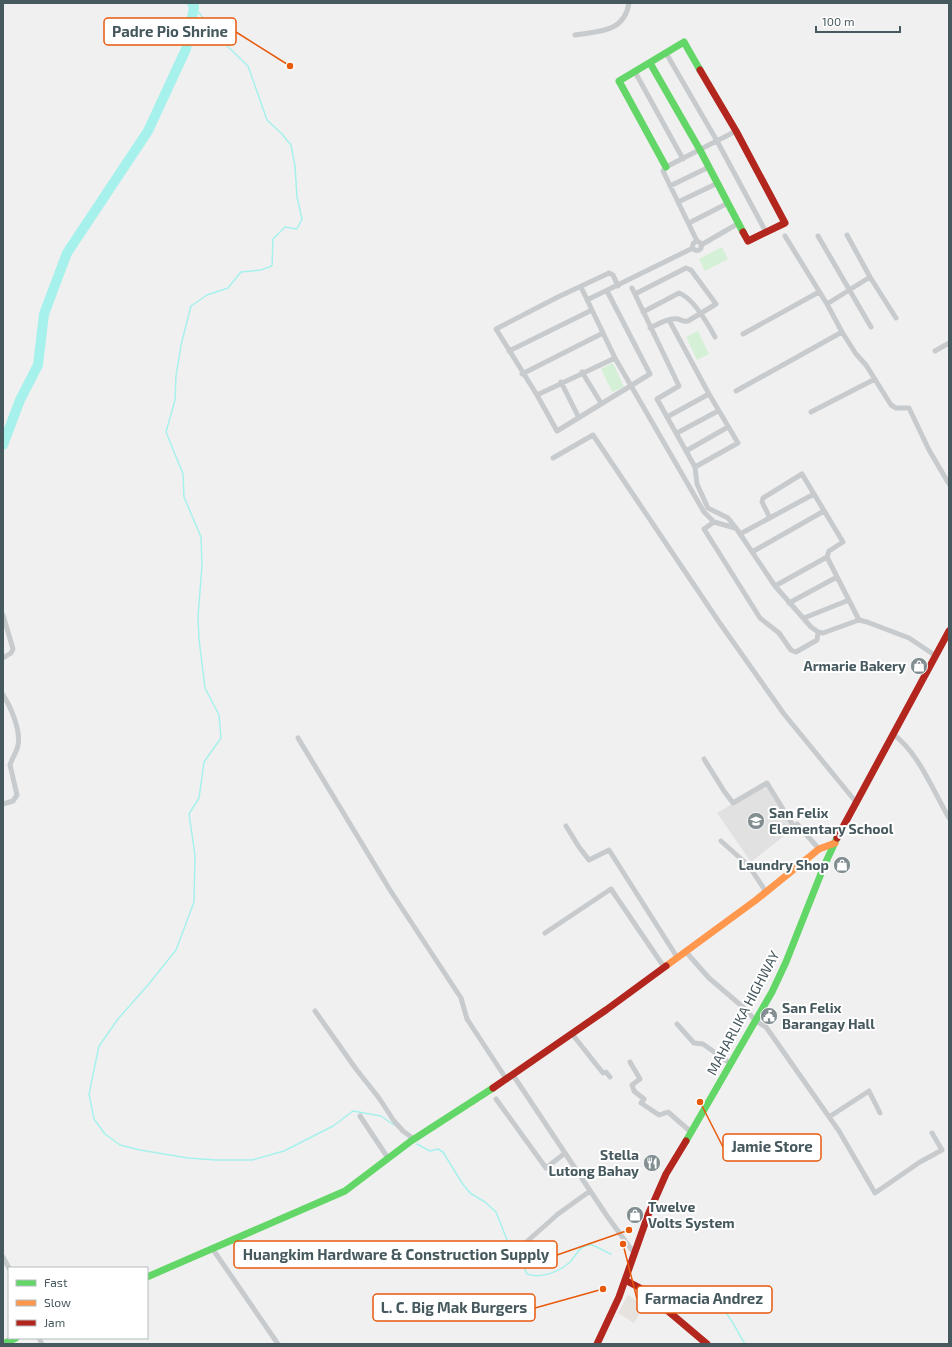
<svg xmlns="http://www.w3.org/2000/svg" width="952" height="1347" font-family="'Exo 2',sans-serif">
<rect width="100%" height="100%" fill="#f1f0f0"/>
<path fill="#e6e2de" d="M628,1295L645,1305L634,1323L618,1313Z"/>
<path fill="#e2e1e2" d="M767,783L794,828L751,862L717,813Z"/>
<path fill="#d4f1d7" d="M722,247L728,259L705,271L699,259Z
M698,331L709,354L697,360L686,337Z
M613,363L624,387L612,392L601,369Z"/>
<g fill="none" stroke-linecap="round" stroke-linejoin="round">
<path stroke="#a6f1ec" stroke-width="1.5" d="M194,7L226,45L248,66L267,120L281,133L291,145L295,166L297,197L302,219L297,229L285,227L273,239L272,266L261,270L241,272L228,288L207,295L191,306L181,345L176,376L175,400L166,432L183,474L184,497L201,537L202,565L198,617L199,639L205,688L219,715L221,738L204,762L199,798L189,814L195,855L194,902L176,950L148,985L118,1019L99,1046L89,1094L94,1119L105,1134L120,1145L140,1150L188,1158L216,1160H252L284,1151L333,1126L353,1111L381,1116L394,1125
M417,1144L430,1151L438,1149L443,1152L462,1183L470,1193L485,1202L496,1212L509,1245L518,1255L527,1274C541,1279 559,1272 570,1262C576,1256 580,1244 591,1245C597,1246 605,1252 611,1254
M681,1292C689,1294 698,1295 706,1297C726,1304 735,1328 745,1344"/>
<path stroke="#a6f1ec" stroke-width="10" d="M3,445L20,400L38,365L44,314L67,253L148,131L186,49L194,7L192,3"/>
<path stroke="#c7cbcd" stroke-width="5" d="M575,35C599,31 624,33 629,3
M666,53L717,141L766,232
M635,72L683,159
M670,186L709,167
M678,202L718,183
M689,223L728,203
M847,235L870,277L896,318
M785,236L827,304L842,332L856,354L866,365L891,405L896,408H909L929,450L949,484
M818,236L871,327
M697,241L663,171L666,167L736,131
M692.5 246a4.5 4.5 0 1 1 9 0a4.5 4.5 0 1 1-9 0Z
M701,245L739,223
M581,287L615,358L704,512L714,522L735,528
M632,288L679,386L657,399L695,467L697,484L708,508L728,518L736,528L775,586L811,627L818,632L823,633L859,620L867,622L909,638L936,656
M607,291L650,374L557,431L537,395L496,329L558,297L609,273L613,275L618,286
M635,294L686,268L691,270L716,304L688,321C683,322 682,320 678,319C670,317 658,324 650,328
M587,300L693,248
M827,304L870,277
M643,312L679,293C693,298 708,324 715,337
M669,320L709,394L738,443L695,467
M743,334L819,292
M509,351L592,310
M935,351L949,343
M582,372L601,403
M522,374L603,333
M561,382L579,418
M736,391L842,332
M537,395L615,358
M811,412L875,379
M667,417L709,394
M677,433L718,411
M686,451L728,427
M553,458L593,435L719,622L784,714L856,802
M770,518L762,502L763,498L802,474L843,542L829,551L827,557L775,586
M714,522L704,529L760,618L779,633L791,650L796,652L817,640L818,632
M740,534L814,494
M752,552L824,511
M827,557L859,620
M789,603L837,577
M3,615L13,649L11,653L3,658
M804,618L849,600
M3,695C11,707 21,731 18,745C17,752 12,758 10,765L17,795L13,801L3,804
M893,734C919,753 933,791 949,818
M298,738L390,890L461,998L467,1019L507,1080
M704,759L724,791L733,803L767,783L794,827L797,824L819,849
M566,826L579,847L589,860L609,850L677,957
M721,841L749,866L766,892
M545,933L611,889L664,967
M686,952L709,978L744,1008L756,1021L766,1027L839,1131L875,1193L920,1162L942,1150L932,1133
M315,1011L356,1069L379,1098L394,1121L403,1131L414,1139
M677,1024L694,1043L703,1044L731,1064
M572,1034L603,1073L606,1072L610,1077
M630,1062L640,1079L632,1085L634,1091L644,1099L641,1103L659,1115L668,1112L691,1132
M513,1075L607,1216L634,1253
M496,1099L546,1168L565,1153
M360,1116L388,1158
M829,1117L869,1091L880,1113
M523,1245L558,1214L590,1191
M212,1248L278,1344
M3,1257L9,1268
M39,1338L42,1344"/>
<path stroke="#63d668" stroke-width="7" d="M650,63L700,150L743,232
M666,167L619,81L684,42L700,70
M686,1141L772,992L786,962L824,866L837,838
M147,1277L345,1191L411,1141L493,1088
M3,1344L16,1338"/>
<path stroke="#ff974d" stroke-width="7" d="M666,966L756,900L819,849L835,843"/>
<path stroke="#b3261e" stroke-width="7" d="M700,70L736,131L785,223L748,241L743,232
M837,838L949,631
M493,1088L606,1010L666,966
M625,1280L642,1289L707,1344
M597,1344L619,1297L648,1215L666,1174L686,1141"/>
</g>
<defs>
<symbol id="shop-disc" viewBox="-11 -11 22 22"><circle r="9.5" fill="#828e91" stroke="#fff"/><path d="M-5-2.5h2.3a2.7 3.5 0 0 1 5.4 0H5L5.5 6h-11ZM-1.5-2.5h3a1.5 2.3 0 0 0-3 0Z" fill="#fff"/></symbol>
<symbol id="school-disc" viewBox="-11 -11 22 22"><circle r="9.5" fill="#828e91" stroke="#fff"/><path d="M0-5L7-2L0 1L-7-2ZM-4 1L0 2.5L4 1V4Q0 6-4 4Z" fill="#fff"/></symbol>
<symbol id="civic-disc" viewBox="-11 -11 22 22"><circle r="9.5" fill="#828e91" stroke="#fff"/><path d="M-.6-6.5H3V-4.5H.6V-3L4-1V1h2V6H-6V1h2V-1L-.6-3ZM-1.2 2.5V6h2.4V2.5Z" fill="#fff"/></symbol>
<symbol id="restaurant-disc" viewBox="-11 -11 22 22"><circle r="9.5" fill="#828e91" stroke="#fff"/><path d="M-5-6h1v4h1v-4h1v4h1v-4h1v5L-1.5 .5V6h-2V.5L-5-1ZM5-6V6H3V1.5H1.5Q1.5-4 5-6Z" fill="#fff"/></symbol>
</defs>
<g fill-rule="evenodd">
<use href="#shop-disc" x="909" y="656" width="20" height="20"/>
<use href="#school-disc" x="746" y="811" width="20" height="20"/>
<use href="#shop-disc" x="832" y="855" width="20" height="20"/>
<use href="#civic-disc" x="759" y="1006" width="20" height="20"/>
<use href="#restaurant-disc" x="642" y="1153" width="20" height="20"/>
<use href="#shop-disc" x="625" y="1205" width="20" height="20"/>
</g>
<g text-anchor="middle" stroke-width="4" stroke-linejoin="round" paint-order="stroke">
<g font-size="14" font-weight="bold" fill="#46595e" stroke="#fff" text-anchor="end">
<text x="906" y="671">Armarie Bakery</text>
<text x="769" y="818" text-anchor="start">San Felix<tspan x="769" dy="16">Elementary School</tspan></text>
<text x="829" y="870">Laundry Shop</text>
<text x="782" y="1013" text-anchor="start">San Felix<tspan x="782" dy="16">Barangay Hall</tspan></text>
<text x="639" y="1160">Stella<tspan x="639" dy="16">Lutong Bahay</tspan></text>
<text x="648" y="1212" text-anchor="start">Twelve<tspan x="648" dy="16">Volts System</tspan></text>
</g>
<g font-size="14" fill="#46595e" stroke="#fff">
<text transform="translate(743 1013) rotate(-62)" y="5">MAHARLIKA HIGHWAY</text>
</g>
</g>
<path fill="none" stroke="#e8590c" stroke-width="1.5" d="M290 66L236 32M700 1102L723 1147M629 1230L557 1255M623 1244L637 1299M603 1289L535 1308"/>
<g fill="#e8590c" stroke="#fff" stroke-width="1.5">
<circle cx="290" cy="66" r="4"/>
<circle cx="700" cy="1102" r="4"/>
<circle cx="629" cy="1230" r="4"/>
<circle cx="623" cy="1244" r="4"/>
<circle cx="603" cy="1289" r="4"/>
</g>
<g fill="#fff" stroke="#e8590c" stroke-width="1.5">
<rect x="104" y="18" width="132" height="27" rx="4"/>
<rect x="723" y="1134" width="98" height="27" rx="4"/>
<rect x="234" y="1241" width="323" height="27" rx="4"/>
<rect x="637" y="1286" width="135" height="27" rx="4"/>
<rect x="373" y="1294" width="162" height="27" rx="4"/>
</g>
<g font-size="15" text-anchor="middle" font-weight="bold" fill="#46595e">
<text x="170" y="37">Padre Pio Shrine</text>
<text x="772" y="1152">Jamie Store</text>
<text x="396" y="1260">Huangkim Hardware &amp; Construction Supply</text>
<text x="704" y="1304">Farmacia Andrez</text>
<text x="454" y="1313">L. C. Big Mak Burgers</text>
</g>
<rect width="952" height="1347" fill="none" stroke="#46595e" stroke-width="8"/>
<rect x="8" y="1267" width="140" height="72" fill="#ffffff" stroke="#b5bdbf"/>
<rect x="16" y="1280" width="20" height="6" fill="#63d668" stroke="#b5bdbf"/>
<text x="44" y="1287" font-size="12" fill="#46595e">Fast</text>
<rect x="16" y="1300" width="20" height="6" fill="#ff974d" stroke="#b5bdbf"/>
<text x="44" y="1307" font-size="12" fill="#46595e">Slow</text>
<rect x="16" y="1320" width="20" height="6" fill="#b3261e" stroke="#b5bdbf"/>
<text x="44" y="1327" font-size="12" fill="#46595e">Jam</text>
<path d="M816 26v6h84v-6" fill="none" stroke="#46595e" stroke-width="2"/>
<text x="822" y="26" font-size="12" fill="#46595e" stroke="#ffffff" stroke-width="3" paint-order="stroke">100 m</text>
</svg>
